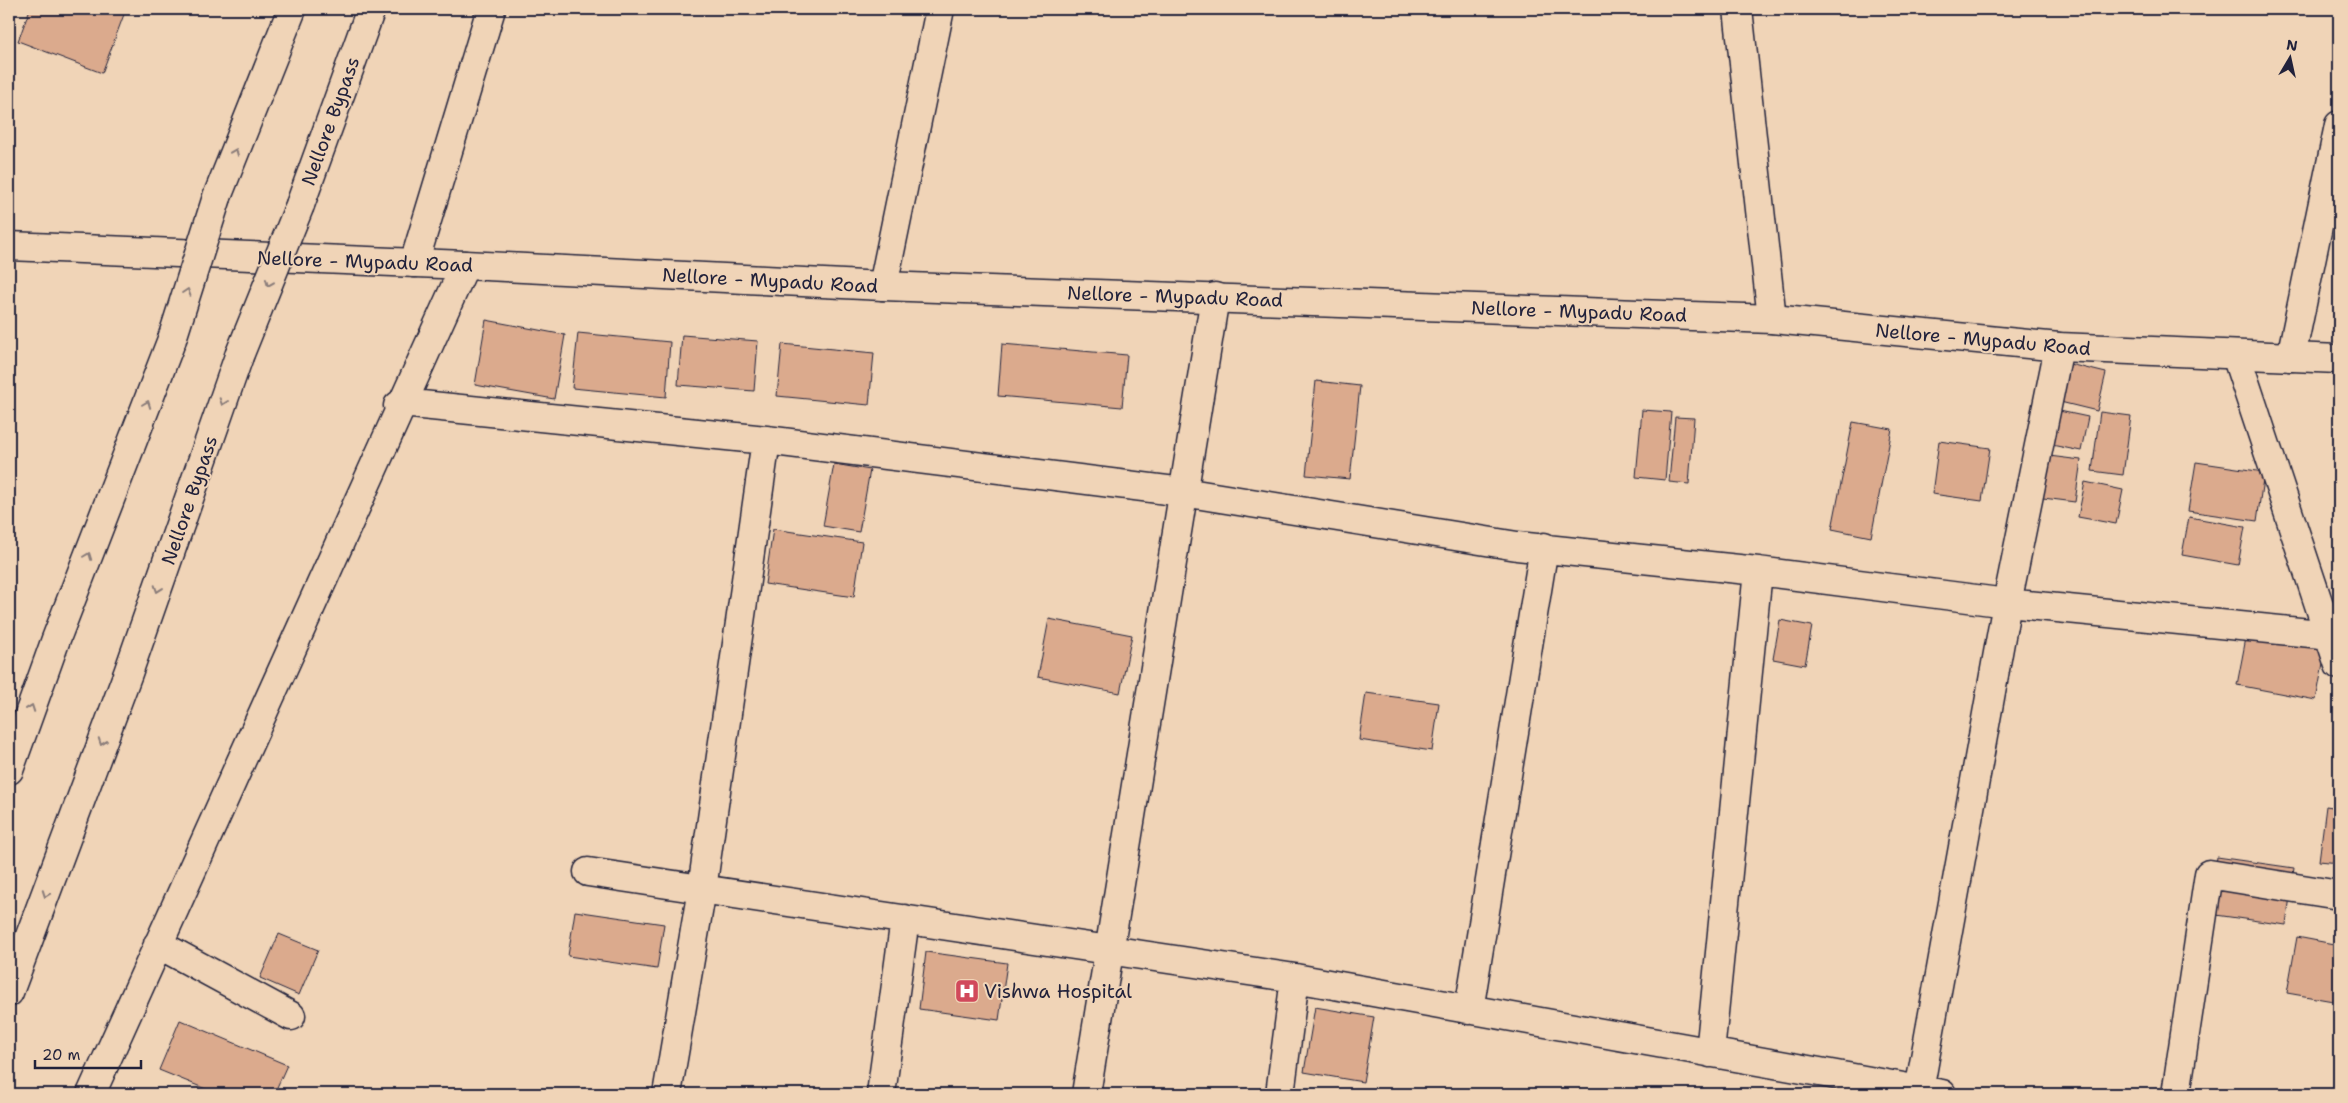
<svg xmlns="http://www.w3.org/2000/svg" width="2348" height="1103" font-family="'Shantell Sans',sans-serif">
<rect width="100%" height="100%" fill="#f0d4b7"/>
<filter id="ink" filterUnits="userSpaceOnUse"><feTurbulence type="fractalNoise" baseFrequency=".02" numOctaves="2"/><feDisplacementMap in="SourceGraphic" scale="10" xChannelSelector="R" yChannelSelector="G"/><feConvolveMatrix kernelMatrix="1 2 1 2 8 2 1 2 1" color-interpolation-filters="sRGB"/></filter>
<g filter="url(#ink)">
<path fill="#dbaa8d" stroke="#22223b" d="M30,9H126L102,73L18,41Z
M486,320L565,335L554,399L475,385Z
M578,333L670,342L666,397L572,388Z
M682,335L758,341L754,391L678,385Z
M782,344L874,353L869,405L777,396Z
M1002,344L1127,355L1122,407L998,396Z
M2057,361L2106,373L2097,411L2048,399Z
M1316,381L1360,386L1350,479L1306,475Z
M2050,409L2088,417L2081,451L2042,443Z
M1642,410L1671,412L1665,480L1636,477Z
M2100,412L2131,416L2123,475L2092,471Z
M1675,417L1694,418L1689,484L1669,482Z
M1853,422L1892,429L1871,537L1832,529Z
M1939,441L1990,448L1982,501L1932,494Z
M2041,455L2081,460L2075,502L2035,497Z
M2196,462L2264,472L2257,521L2188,511Z
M834,464L870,470L859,532L823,526Z
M2085,482L2123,490L2116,524L2078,517Z
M2189,517L2245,527L2238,565L2182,555Z
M773,529L862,542L854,597L765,584Z
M2250,617L2329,632L2316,700L2237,685Z
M1049,619L1132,635L1120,693L1038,677Z
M1780,620L1812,626L1805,665L1773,659Z
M1366,693L1439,703L1432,751L1359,740Z
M2326,806L2339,808V863L2319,861Z
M2217,857L2294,868L2286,925L2209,914Z
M575,911L664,924L657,969L568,956Z
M279,934L318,950L299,995L260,978Z
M2297,937L2339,945V1002L2287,993Z
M926,952L1007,963L999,1020L919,1009Z
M1315,1007L1374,1017L1363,1082L1304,1072Z
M180,1020L287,1065L274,1094H218L159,1070Z"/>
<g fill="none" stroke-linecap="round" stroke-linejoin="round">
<defs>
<path id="street" d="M1738,9L1772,319
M414,263L491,9
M883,286L940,9
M2236,355L2339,665
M2291,357L2339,125
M398,406L402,403L766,440L1183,492L1517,546L1758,571L1710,1053
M1758,571L2007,603L2331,635L2339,638
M588,872L1295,978L1942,1094
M158,944L291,1016
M1469,1010L1544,547
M1901,1090L1919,1091L2007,603L2059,347
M91,1094L465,265
M667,1094L702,889L766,440
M881,1094L905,919
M1086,1094L1215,297
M1280,1094L1295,978
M2176,1094L2209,874L2339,895"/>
<path id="primary" d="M9,246L465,265L883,286L1772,319L2059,347L2339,359"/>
<path id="highway" d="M217,197L292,9
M300,205L371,9
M9,770L56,639L172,339
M9,992L128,673L239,356"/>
</defs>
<use href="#street" stroke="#22223b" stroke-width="31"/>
<use href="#primary" stroke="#22223b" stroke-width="31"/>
<use href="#highway" stroke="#22223b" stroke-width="31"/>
<use href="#street" stroke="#f0d4b7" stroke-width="28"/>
<use href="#primary" stroke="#f0d4b7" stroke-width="28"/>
<use href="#highway" stroke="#f0d4b7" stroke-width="28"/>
<defs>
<path id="highway-bridge" d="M172,339L217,197
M239,356L300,205"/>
</defs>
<use href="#highway-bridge" stroke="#22223b" stroke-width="31" stroke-linecap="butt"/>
<use href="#highway-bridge" stroke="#f0d4b7" stroke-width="28"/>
</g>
<defs><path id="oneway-chevron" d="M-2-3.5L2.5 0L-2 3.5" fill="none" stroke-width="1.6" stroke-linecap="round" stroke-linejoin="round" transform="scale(1.25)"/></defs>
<g stroke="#897b79">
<use href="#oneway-chevron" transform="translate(235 152) rotate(-68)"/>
<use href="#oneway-chevron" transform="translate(269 283) rotate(112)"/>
<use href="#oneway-chevron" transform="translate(187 292) rotate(-72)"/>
<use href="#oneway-chevron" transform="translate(223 402) rotate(109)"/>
<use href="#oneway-chevron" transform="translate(147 404) rotate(-69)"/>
<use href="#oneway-chevron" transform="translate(88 556) rotate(-69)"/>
<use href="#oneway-chevron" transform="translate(158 589) rotate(109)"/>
<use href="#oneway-chevron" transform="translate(31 708) rotate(-70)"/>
<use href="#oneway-chevron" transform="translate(102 742) rotate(110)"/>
<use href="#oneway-chevron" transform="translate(46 894) rotate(110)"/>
</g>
</g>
<defs>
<symbol id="hospital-square" viewBox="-11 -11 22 22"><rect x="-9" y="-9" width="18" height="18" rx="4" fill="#d1495b" stroke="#f0d4b7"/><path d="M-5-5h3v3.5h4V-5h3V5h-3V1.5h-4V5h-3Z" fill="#fff"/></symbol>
</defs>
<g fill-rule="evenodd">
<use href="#hospital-square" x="953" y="977" width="28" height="28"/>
</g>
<g text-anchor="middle" stroke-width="4" stroke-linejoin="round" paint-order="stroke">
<g font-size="19" fill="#22223b" stroke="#f0d4b7">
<text transform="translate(330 121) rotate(-70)" y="7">Nellore Bypass</text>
<text transform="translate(365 261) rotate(2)" y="7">Nellore - Mypadu Road</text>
<text transform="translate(770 280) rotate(3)" y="7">Nellore - Mypadu Road</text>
<text transform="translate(1175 296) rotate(2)" y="7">Nellore - Mypadu Road</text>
<text transform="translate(1579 311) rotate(2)" y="7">Nellore - Mypadu Road</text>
<text transform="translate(1983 339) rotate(5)" y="7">Nellore - Mypadu Road</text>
<text transform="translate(189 500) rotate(-71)" y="7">Nellore Bypass</text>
</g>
<g font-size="19" fill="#22223b" stroke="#f0d4b7" text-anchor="start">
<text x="984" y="998">Vishwa Hospital</text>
</g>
</g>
<rect width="2348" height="1103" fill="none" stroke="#f0d4b7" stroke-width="30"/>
<rect x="15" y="15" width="2318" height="1073" fill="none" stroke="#22223b" stroke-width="2" filter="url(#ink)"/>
<g transform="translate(2290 58) rotate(9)" stroke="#f0d4b7" stroke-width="4" paint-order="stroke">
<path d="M0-4L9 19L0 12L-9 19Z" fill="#22223b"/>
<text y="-8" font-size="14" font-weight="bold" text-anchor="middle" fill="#22223b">N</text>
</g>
<path d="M35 1060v8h106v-8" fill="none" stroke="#22223b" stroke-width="2.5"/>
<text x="42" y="1060" font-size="15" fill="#22223b" stroke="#f0d4b7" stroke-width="4" paint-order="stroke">20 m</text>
</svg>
